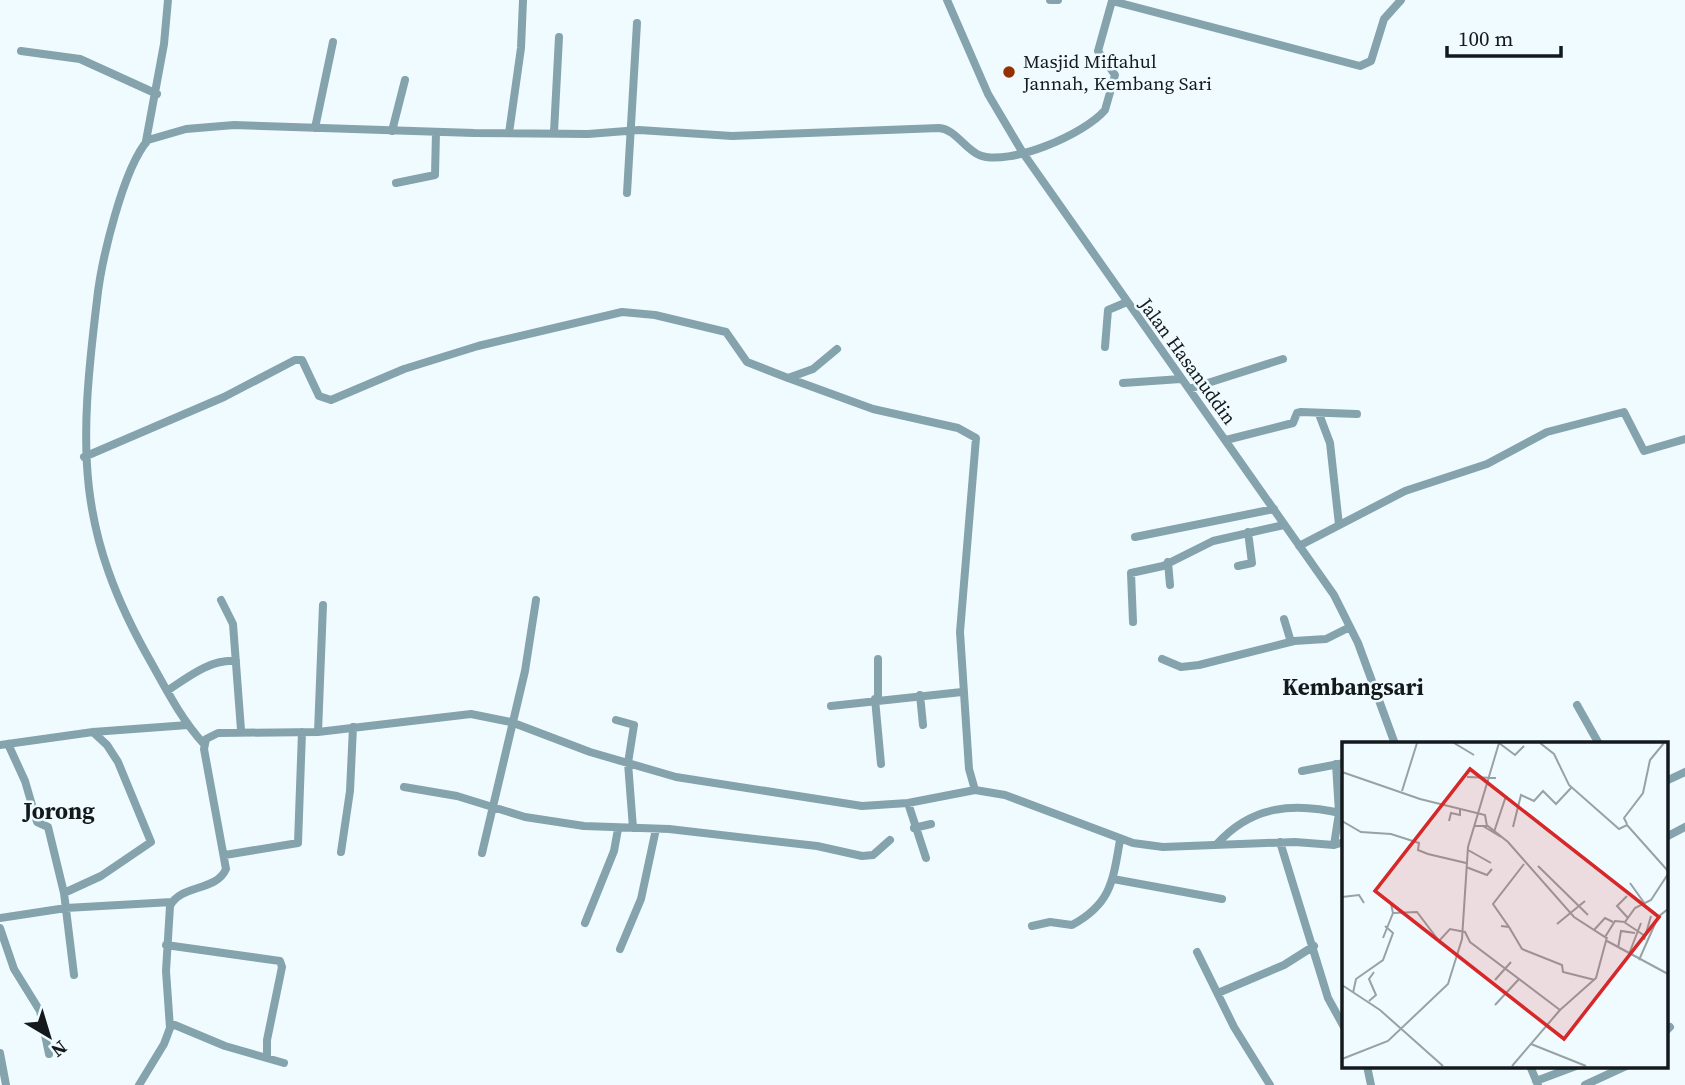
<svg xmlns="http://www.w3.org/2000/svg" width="1685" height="1085" font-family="'Source Serif 4',serif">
<rect width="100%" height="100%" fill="#f0fbff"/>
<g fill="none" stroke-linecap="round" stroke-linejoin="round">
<path stroke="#85a3ac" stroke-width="8" d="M947,0L988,94L1023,153L1334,595L1358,643L1395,744
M1050,0H1058
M21,51L80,59L157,94
M315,128L333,42
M392,131L405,80
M554,132L559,37
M509,133L521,48L523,0
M146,141L164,44L168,0
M396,183L435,175L436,132
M627,193L637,23
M1105,347L1108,310L1127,302
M788,378L873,409L958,428L976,438L960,632L969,769L975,790
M1123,383L1181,379
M1189,389L1283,359
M1319,414L1330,443L1339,525
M1226,440L1293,423L1297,413L1301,412L1357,414
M84,457L224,397L295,360H302L319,396L331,400L404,369L478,346L622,312L655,315L726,332L747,362L788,378L813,369L837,349
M1135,537L1274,509
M1299,546L1405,491L1487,464L1547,432L1624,412L1644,451L1685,439
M1168,562L1170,585
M1238,566L1252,563L1248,532
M221,600L233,624L241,730
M1284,619L1291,642
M1133,622L1131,573L1163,566L1213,541L1284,525
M878,659V699
M1162,659L1181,667L1199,665L1294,641L1326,639L1350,627
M167,691C188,677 210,659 236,661
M920,695L923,725
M875,699L881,764
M1577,705L1599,744
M831,706L962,692
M616,720L634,725L628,763L633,828
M318,732L323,605
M8,744L25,781L37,822L48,827L64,893L74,975
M204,744C182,720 167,691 152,664C75,530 79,448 97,300C101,262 123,168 148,140L186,129L234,125L474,133L588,134L639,130L732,136L939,128C955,129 964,148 979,155C1009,167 1085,134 1105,110L1115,75L1098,51L1112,1L1360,66L1371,61L1384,19L1401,0
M0,745L93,732L188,725
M1302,771L1344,763
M1666,781L1685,772
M404,787L457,796L525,817L584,826L669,829L817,846L862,856L873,855L890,840
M908,803L926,858
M914,828L931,824
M1666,837L1685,827
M1280,842L1328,998L1344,1027
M1217,844C1252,805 1294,802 1344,814
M1334,845L1339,813L1336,764
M341,852L350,791L353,727
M482,853L525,671L536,600
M225,855L298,843L302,732
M1113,879L1222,899
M64,893L101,876L151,842L118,762L107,745L93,732
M0,918L66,908L172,902
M585,923L614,851L618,829
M1032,926L1050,922L1072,925C1111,904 1113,881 1120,840
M0,928L14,969L40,1011L49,1054
M166,945L280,961L282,967L267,1040V1058
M620,949L641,899L656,829
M1197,952L1234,1027L1270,1085
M1218,993L1284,965L1314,946
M170,1023L225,1046L284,1063
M1666,1031L1670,1027
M0,1053L6,1085
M1367,1066L1371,1085
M1530,1066L1538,1085
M1536,1081L1576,1066
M139,1085L164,1044L170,1028L166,971L170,906C181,884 216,892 226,869L204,749L206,739L218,733L318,732L471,714L511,722L590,752L676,777L862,806L908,803L975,790L1005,795L1133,843L1163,847L1295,842L1334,845L1344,842
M1585,1085L1626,1066"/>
</g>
<circle fill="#953000" stroke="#f0fbff" stroke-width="2.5" cx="1009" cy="72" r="7"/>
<g text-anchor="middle" stroke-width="5" stroke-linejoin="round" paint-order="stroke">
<g font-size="19" fill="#141a1c" stroke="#f0fbff" text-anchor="start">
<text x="1023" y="68">Masjid Miftahul<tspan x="1023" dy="22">Jannah, Kembang Sari</tspan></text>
</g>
<g font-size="19" fill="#141a1c" stroke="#f0fbff">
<text transform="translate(1188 361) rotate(54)" y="7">Jalan Hasanuddin</text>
</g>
<g font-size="23" font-weight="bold" fill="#141a1c" stroke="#f0fbff">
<text x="1353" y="695">Kembangsari</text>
<text x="59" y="819">Jorong</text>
</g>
</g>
<g transform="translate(1342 742)">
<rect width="326" height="326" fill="#f0fbff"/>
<path fill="none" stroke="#98a1a4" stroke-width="2" d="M112,1L132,13M157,1L173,13L182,4M198,1L212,12L227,43L277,87L285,83L326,129M0,30L78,57L143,73L145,84M125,35L154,36M60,49L75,1M0,79L19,90L49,92L77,101L76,108L86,112L124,121M107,79L109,71L118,73V66M285,82L282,76L301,51L308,18L322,1M133,84H146L166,100L232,175L263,195L273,179L283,180L293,166L309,158L326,132M141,84L159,95M171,85L179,53L192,59L201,49L214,62L229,46M152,90L164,54M126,108L149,121M196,124L246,173M124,125L145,133L150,127M288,141L303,162M285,154L275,164L286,176M0,155L17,153L22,161M51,171L75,170L97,199L108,187L123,190L128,200L218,268L254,236L265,195M282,180L303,194M215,182L243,159M159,184L167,185L180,207L220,223L221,230L253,238M167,185L151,162L182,122M252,188L263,176L271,180M41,196L51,171L49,162M302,198L309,174M265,199L326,232M276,206L279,189L293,191M287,212L299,181M297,218L316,175L326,167M153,238L169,220M0,243L38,268L101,324M11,251L14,237L41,218L51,191L43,184M27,259L34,253L27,237L32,230M153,263L177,237M189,302L244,324M0,317L46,299L106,242L120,197L126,105L157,1M170,324L218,268"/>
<path fill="#d62828" fill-opacity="0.15" stroke="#d62828" stroke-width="3.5" d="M128,27L317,175L222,297L33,149Z"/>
<rect width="326" height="326" fill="none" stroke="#141a1c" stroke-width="3.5"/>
</g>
<g transform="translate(49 1036) rotate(142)" stroke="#f0fbff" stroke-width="5" paint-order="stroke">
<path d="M0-5L12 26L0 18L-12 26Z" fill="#141a1c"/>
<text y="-10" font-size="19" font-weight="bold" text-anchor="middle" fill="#141a1c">N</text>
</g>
<path d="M1447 46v10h114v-10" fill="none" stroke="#141a1c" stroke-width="3.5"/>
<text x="1458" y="46" font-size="21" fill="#141a1c" stroke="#f0fbff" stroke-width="5" paint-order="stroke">100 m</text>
</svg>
